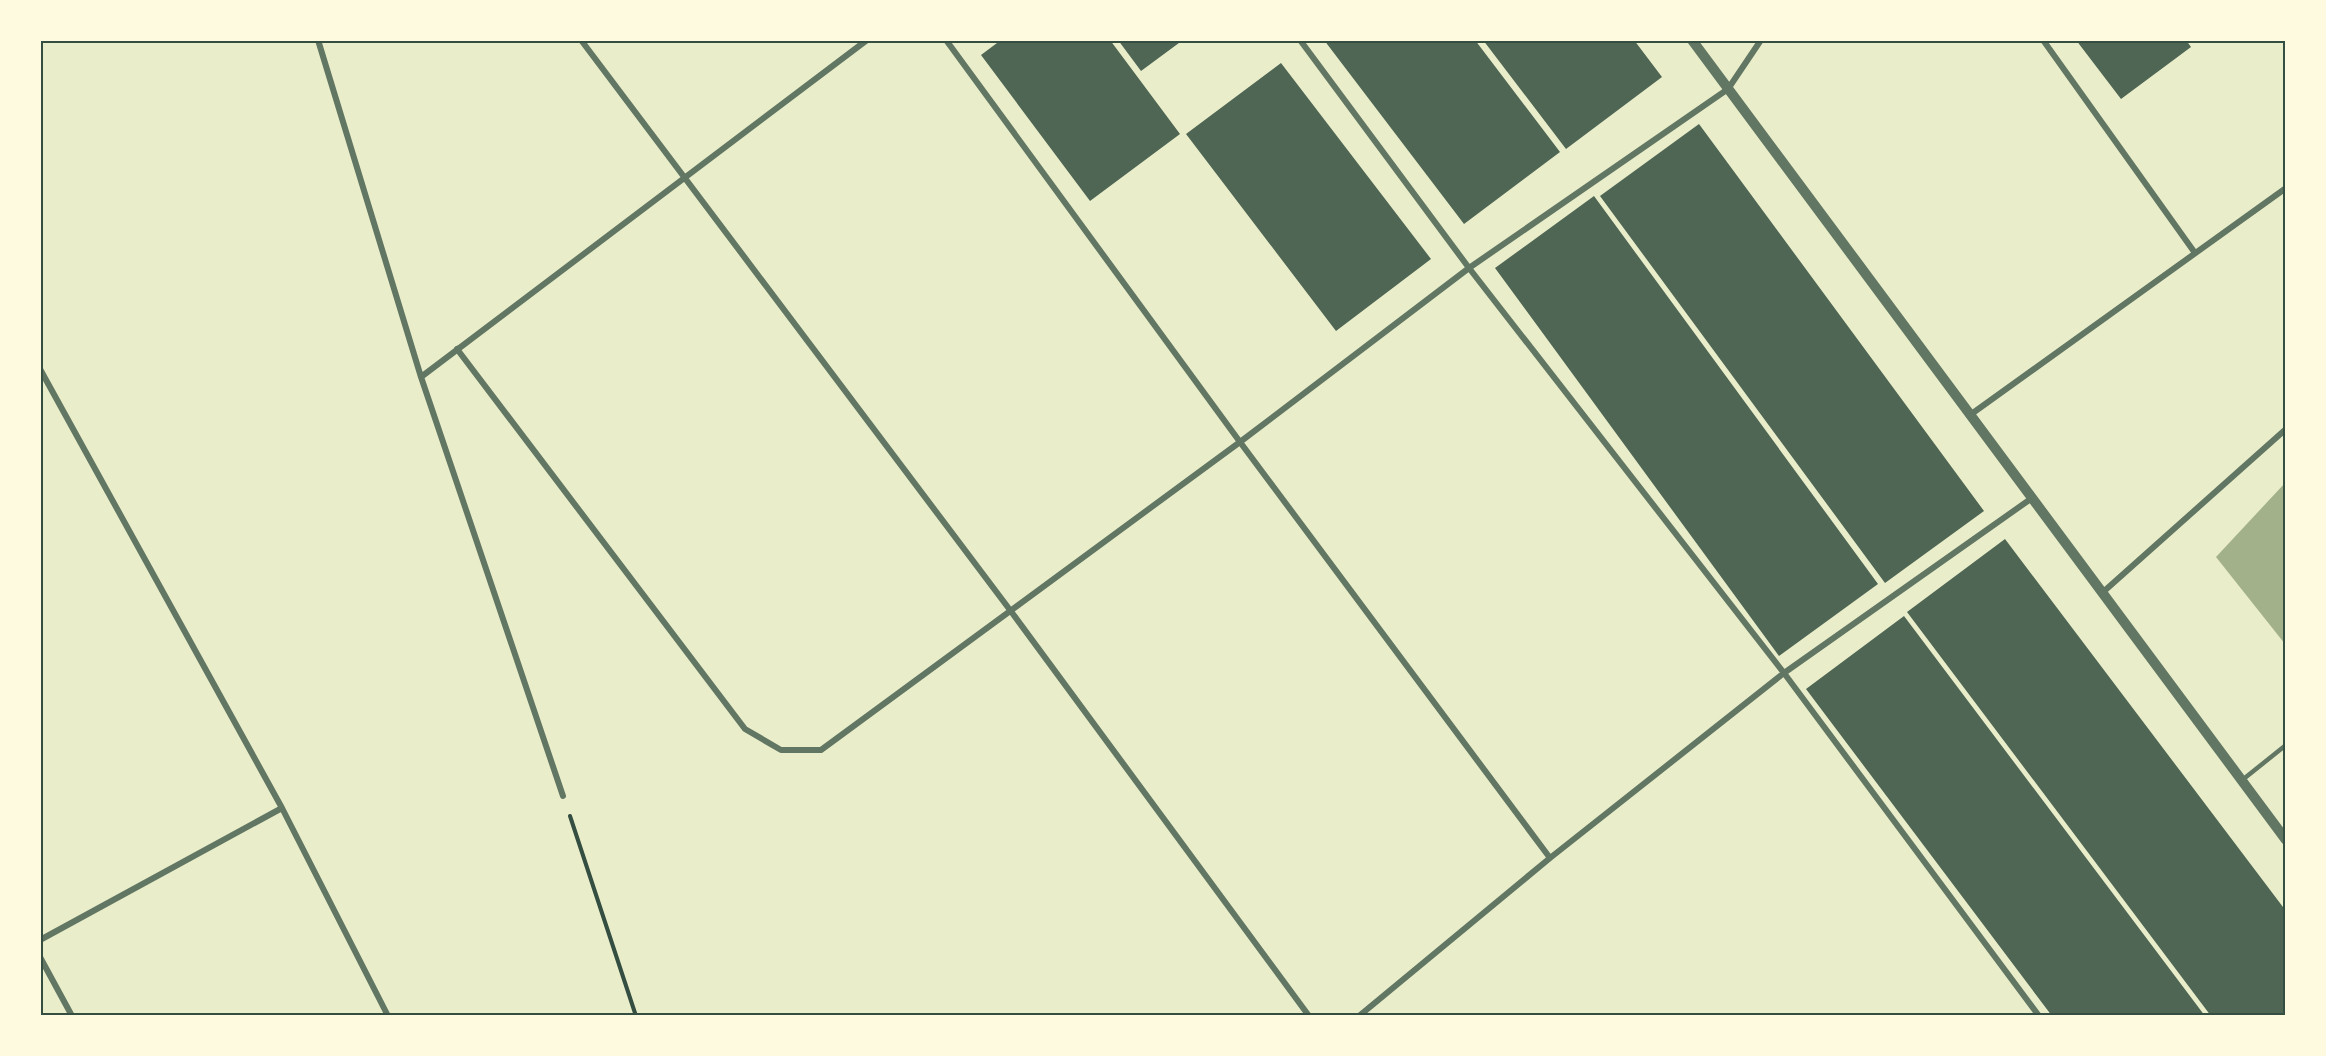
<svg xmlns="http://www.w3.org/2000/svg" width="2326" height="1056" font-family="'Roboto Condensed',sans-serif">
<rect width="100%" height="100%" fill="#e9edc9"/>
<path fill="#a3b18a" d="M2285,483V644L2216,557Z"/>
<path fill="#4f6655" d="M1001,40H1110L1180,134L1090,201L981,55Z
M1118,40H1183L1141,71Z
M1324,40H1475L1560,152L1464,224Z
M1483,40H1634L1662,77L1566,149Z
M2076,40H2186L2191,47L2121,99Z
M1281,63L1431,259L1336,331L1186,134Z
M1699,124L1984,511L1885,583L1600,196Z
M1594,196L1878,584L1779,656L1495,268Z
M2005,539L2286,911V1016H2211L1907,612Z
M1904,616L2205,1016H2052L1806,689Z"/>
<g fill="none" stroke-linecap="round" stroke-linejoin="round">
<path stroke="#344e41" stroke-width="4" d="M570,816L636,1016"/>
<path stroke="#617663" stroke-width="4.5" d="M2241,781L2286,745"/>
<path stroke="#617663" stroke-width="6" d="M318,40L421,377L563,796
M581,40L1010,610L1309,1016
M946,40L1240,442L1550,858
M1300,40L1469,268L1784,673L2039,1016
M2043,40L2195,253
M457,349L745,729L781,750H821L1240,442L1469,268L1728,89L1761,40
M40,369L282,808L388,1016
M421,377L867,40
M1970,415L2286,188
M2102,593L2286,429
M40,940L282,808
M40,957L72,1016
M1359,1016L1550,858L1784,673L2032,498"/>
<path stroke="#617663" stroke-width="10" d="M1692,40L2286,840"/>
</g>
<rect width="2326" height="1056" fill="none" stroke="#fefae0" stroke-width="84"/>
<rect x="42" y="42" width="2242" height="972" fill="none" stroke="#344e41" stroke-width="2"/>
</svg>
